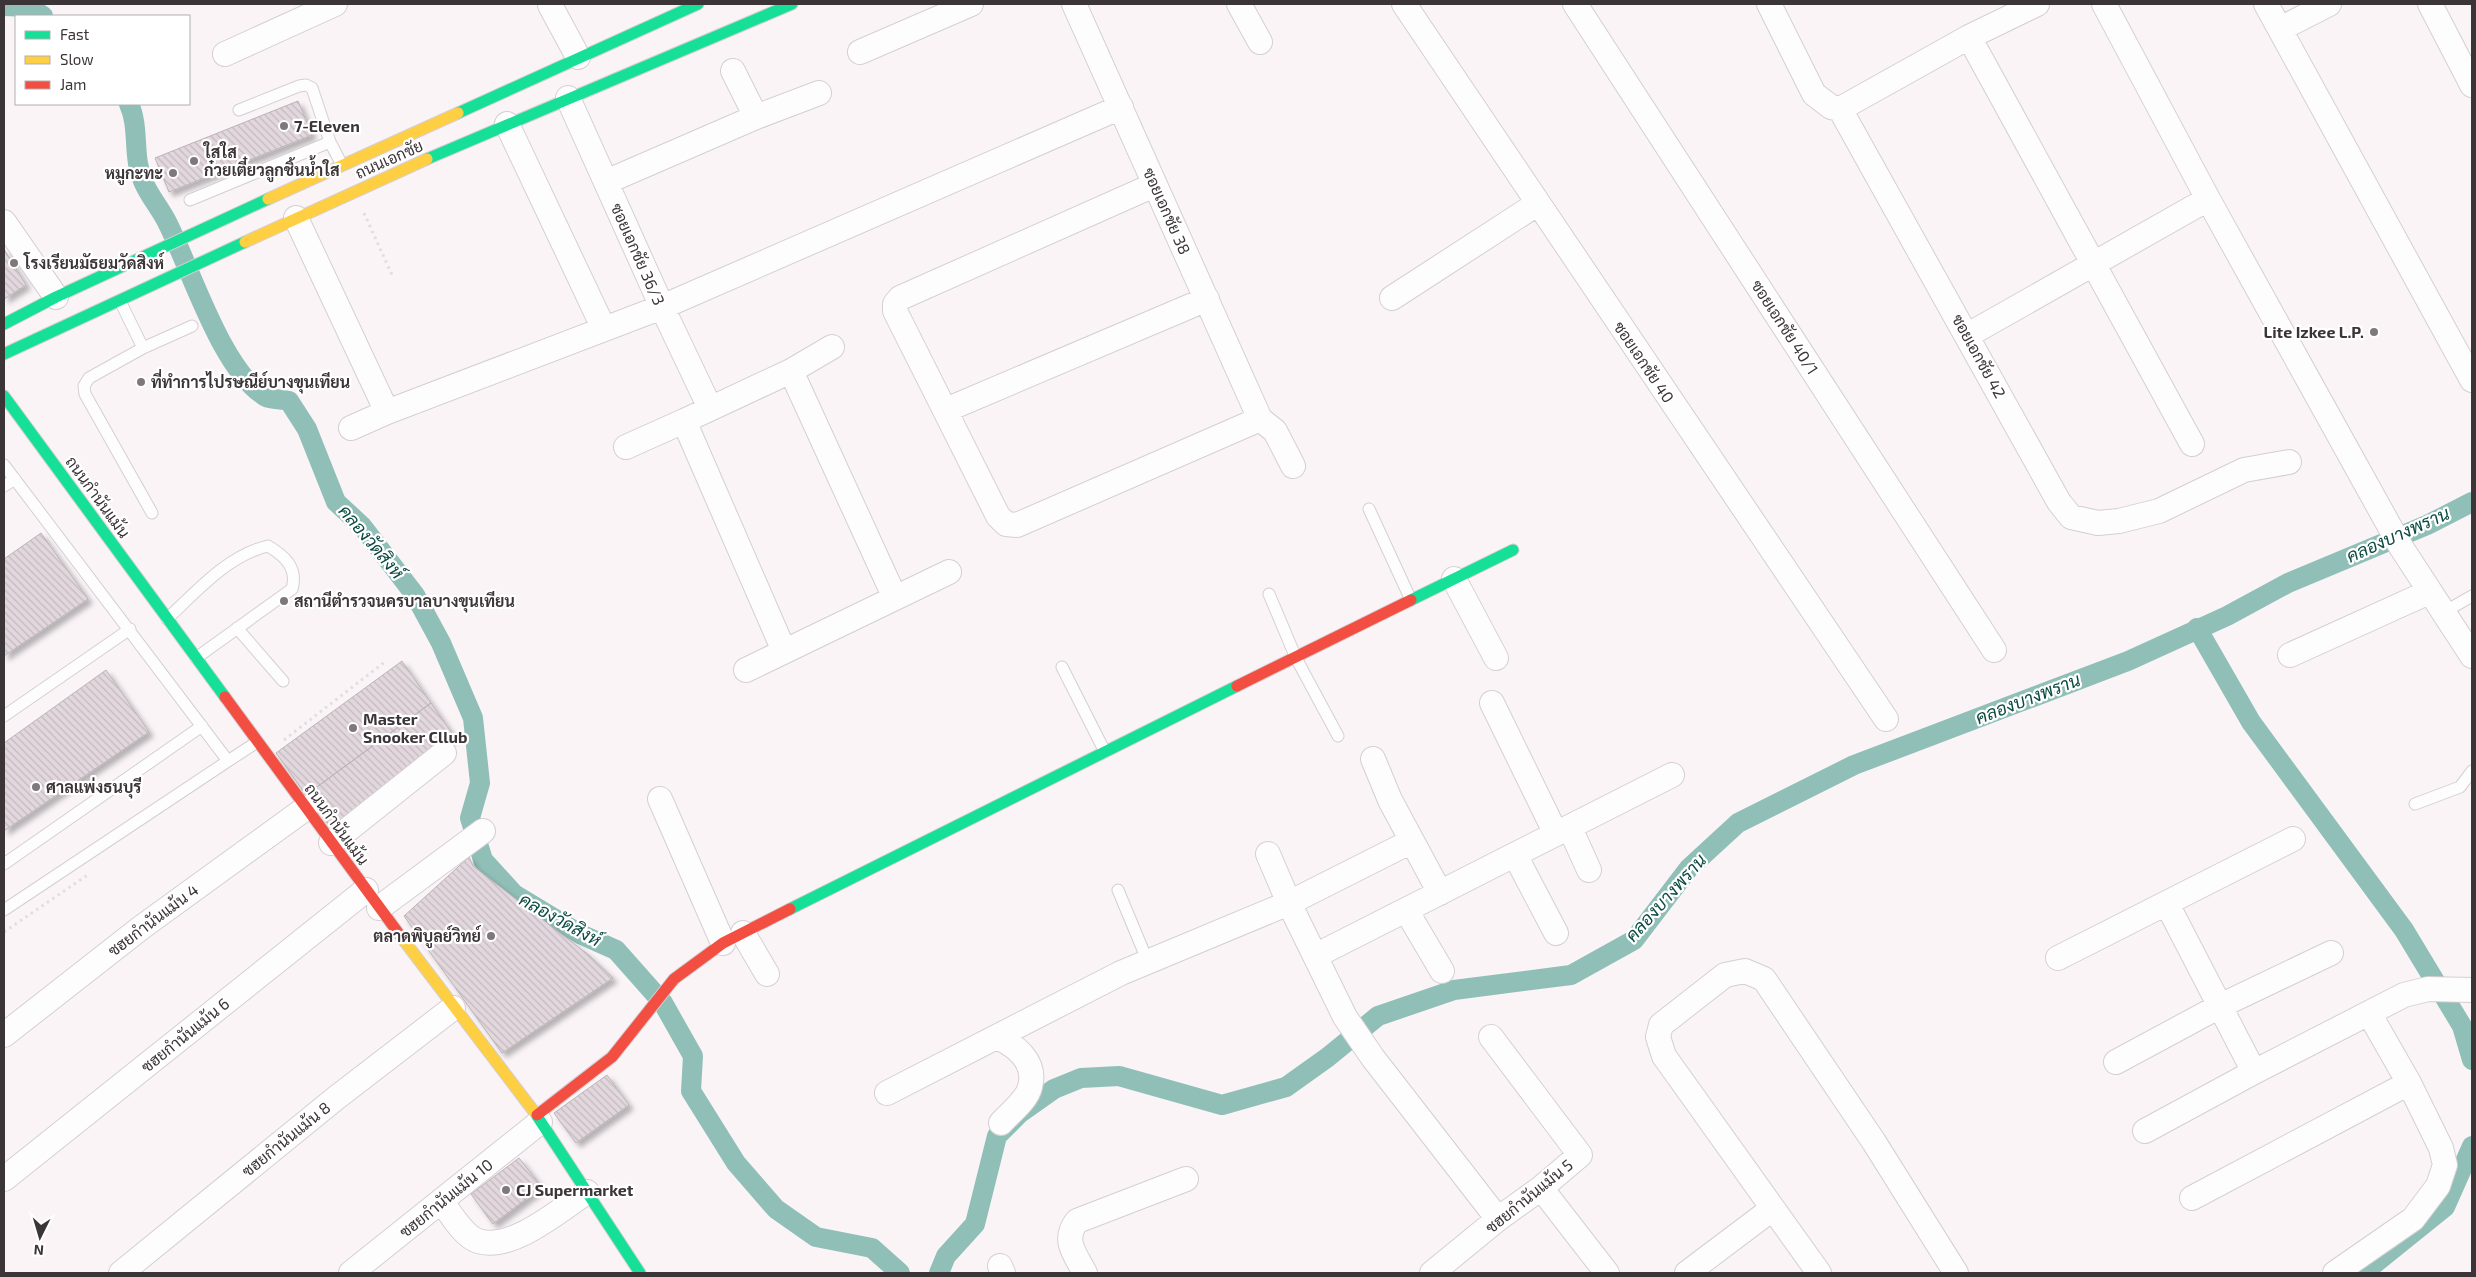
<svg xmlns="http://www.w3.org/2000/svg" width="2476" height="1277" font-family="'Exo 2',Sarabun,sans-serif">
<defs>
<pattern id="building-back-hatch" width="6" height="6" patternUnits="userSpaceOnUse" patternTransform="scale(1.25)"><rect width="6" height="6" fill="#e3d7de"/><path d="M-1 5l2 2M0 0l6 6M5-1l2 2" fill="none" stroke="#c4b9bf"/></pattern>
<filter id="shadow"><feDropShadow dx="4.5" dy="4.5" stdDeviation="2.5" flood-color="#0004"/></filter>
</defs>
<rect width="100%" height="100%" fill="#faf4f7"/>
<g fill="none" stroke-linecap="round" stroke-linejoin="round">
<path stroke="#8fbfb7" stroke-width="20" d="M4,6L30,7L43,16
M129,104C140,128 132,156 143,181C149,196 161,209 168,224C191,270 221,367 263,395C269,400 281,399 289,401L307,429L336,502L362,526L415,595L441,643L473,718L480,783L470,818L483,860L514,894L580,934L616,950L663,1003L693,1056L691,1091L736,1163L776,1209L816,1237L872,1248L900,1273
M2197,628L2251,722L2404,930L2462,1026L2472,1060
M939,1273L946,1256L975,1224L997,1136L1020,1113L1054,1089L1081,1078L1119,1076L1222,1105L1286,1087L1328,1057L1378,1016L1454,990L1571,975L1634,940L1689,868L1738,823L1854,765L2128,661L2227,616L2288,583L2427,525L2472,502
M2363,1273L2445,1207L2472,1146"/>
</g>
<path fill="url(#building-back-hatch)" stroke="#b9b4b7" filter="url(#shadow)" d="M298,101L312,135L169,192L155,158Z
M4,249L26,285L4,299Z
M41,533L88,599L4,656V559Z
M402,661L431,703L306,795L276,753Z
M106,670L149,732L4,831V743Z
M431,703L454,736L332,829L306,795Z
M469,857L473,866L590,956L613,978L502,1053L404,916Z
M607,1075L629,1105L576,1143L554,1113Z
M519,1158L542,1187L493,1224L471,1194Z"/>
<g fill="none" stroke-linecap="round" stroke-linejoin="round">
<defs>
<path id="lane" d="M239,110L299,86L306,85L312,88L330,142L342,165
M190,200L330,142
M120,301L143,348
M4,465L228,761L257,742
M4,486L15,479
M1369,509L1411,600
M152,513L85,394L84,386L89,378L143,348L192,326
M1269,594L1296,658L1338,736
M2444,612L2472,596
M167,619C196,592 228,555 268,546C285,556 298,568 292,589L196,658
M237,628L283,681
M1062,667L1105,752
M4,716L130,629
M2415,804L2460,787L2472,771
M4,864L202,726
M1118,890L1148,962
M4,910L228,761"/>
<path id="street" d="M1074,4L1260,419L1275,431L1293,466
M1239,4L1260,42
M1404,4L1886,719
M1575,4L1994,650
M1769,4L1814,94L1831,107L1840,109L2059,502L2071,517L2098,523L2119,521L2159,511L2244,470L2289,462
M2104,4L2208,199L2401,547L2472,656
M2266,4L2472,380
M2430,4L2472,85
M550,5L578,57
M2280,29L2329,4
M1969,37L2192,444
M860,52L971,4
M225,54L335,4
M733,71L756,117
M568,98L662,307L710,408
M1840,109L1969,37L2037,4
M507,124L604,329
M606,182L756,117L819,93
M1154,185L900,298L895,304V311L998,516L1006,524L1017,525L1260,419
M296,218L387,412
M4,222L56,297
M1392,298L1537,204
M1968,335L2208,199
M791,371L832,347
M946,410L1207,299
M351,428L387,412L662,307L1121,107
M626,447L684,421
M1454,579L1496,658
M784,651L684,421L791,371L895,598
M2290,655L2429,592
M746,670L949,572
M1492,703L1556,834
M1373,759L1390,800L1440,893
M660,799L723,943
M1570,828L1589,870
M1412,841L1289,903L1345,1017L1373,1058L1498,1219
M331,843L444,753
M1515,855L1556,933
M2167,904L2254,1072
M379,908L483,831
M1406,910L1442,971
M743,933L767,974
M1315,956L1672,775
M2058,958L2293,839
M4,1035L142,927L306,808
M997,1037C1016,1046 1037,1062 1030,1087C1027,1100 1010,1113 1001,1123
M2116,1062L2220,1006L2331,953
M887,1093L1121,973L1289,903L1268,854
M2145,1131L2254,1072L2404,995L2428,989L2472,990
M4,1179L366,890
M1541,1188L1607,1273
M2192,1198L2409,1083
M442,1202C451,1214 463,1236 478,1241C511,1252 560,1210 587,1192
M1000,1266L1003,1273
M121,1273L336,1098L453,1008
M351,1273L540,1122
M1085,1273C1075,1254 1062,1240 1077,1221L1186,1179
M1432,1273L1498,1219L1541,1188L1580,1155L1491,1037
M1687,1273L1772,1209
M1819,1273L1664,1056L1658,1037L1661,1025L1725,975L1745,971L1764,979L1874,1142L1956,1273
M2335,1273L2413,1219L2438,1186L2445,1165L2441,1148L2409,1083L2369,1013"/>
<path id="fast" d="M458,113L698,4
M427,159L792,4
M4,324L56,297L268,199
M4,354L245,242
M4,396L225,697
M1411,600L1513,550
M790,909L1237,686
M535,1113L640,1273"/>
<path id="slow" d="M268,199L458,113
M245,242L427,159
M402,938L535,1113"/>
<path id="jam" d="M1237,686L1411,600
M225,697L402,938
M537,1115L612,1057L674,979L723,943L790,909"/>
</defs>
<use href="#lane" stroke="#d4cfd2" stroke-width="13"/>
<use href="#street" stroke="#d4cfd2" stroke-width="26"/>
<use href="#fast" stroke="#d4cfd2" stroke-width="13"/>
<use href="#slow" stroke="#d4cfd2" stroke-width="13"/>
<use href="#jam" stroke="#d4cfd2" stroke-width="13"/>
<path stroke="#e0dedf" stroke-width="3" stroke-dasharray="2.5 4" stroke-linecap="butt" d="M364,213L392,275
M284,740L386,661
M4,932L89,874"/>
<use href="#lane" stroke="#fefdfe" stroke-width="11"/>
<use href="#street" stroke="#fefdfe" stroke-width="24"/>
<use href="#fast" stroke="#16e098" stroke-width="11"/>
<use href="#slow" stroke="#ffcf43" stroke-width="11"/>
<use href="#jam" stroke="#f24e42" stroke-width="11"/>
</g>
<g fill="#7e787b" stroke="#fff" stroke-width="2">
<circle cx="284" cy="126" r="5"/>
<circle cx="194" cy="161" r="5"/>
<circle cx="173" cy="173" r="5"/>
<circle cx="14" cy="263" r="5"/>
<circle cx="2374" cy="332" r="5"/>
<circle cx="141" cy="382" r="5"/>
<circle cx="284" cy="601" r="5"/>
<circle cx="353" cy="728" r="5"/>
<circle cx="36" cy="787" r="5"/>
<circle cx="491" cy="936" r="5"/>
<circle cx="506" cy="1190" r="5"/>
</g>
<g text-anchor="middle" stroke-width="4.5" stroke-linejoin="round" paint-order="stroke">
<g font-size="16" font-weight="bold" fill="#3b3538" stroke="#fff" text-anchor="start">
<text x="294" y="132">7-Eleven</text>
<text x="204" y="158">ใสใส<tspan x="204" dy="18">ก๋วยเตี๋ยวลูกชิ้นน้ำใส</tspan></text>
<text x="163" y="179" text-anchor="end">หมูกะทะ</text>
<text x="24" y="269">โรงเรียนมัธยมวัดสิงห์</text>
<text x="2364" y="338" text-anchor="end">Lite Izkee L.P.</text>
<text x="151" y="388">ที่ทำการไปรษณีย์บางขุนเทียน</text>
<text x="294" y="607">สถานีตำรวจนครบาลบางขุนเทียน</text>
<text x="363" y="725">Master<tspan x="363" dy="18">Snooker Cllub</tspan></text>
<text x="46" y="793">ศาลแพ่งธนบุรี</text>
<text x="481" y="942" text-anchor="end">ตลาดพิบูลย์วิทย์</text>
<text x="516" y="1196">CJ Supermarket</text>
</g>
<g font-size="16" fill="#3b3538" stroke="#fff">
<text transform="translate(389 159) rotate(-24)" y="6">ถนนเอกชัย</text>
<text transform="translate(1167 211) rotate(66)" y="6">ซอยเอกชัย 38</text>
<text transform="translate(638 254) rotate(66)" y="6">ซอยเอกชัย 36/3</text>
<text transform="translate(1785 327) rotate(57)" y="6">ซอยเอกชัย 40/1</text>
<text transform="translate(1979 356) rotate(61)" y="6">ซอยเอกชัย 42</text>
<text transform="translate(1644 362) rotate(56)" y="6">ซอยเอกชัย 40</text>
<text transform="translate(98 497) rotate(54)" y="6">ถนนกำนันแม้น</text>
<text transform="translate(337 824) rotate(54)" y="6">ถนนกำนันแม้น</text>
<text transform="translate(153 920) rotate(-37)" y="6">ซฮยกำนันแม้น 4</text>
<text transform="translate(185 1035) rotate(-39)" y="6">ซฮยกำนันแม้น 6</text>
<text transform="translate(286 1139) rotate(-39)" y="6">ซฮยกำนันแม้น 8</text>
<text transform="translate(1529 1196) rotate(-39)" y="6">ซฮยกำนันแม้น 5</text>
<text transform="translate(446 1198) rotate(-39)" y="6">ซฮยกำนันแม้น 10</text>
</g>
<g font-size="18" font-style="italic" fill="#0b4b42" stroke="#fff">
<text transform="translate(2398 535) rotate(-24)" y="6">คลองบางพราน</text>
<text transform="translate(371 542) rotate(50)" y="6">คลองวัดสิงห์</text>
<text transform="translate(2028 699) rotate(-21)" y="6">คลองบางพราน</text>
<text transform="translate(1666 898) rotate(-48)" y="6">คลองบางพราน</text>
<text transform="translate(560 920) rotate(29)" y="6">คลองวัดสิงห์</text>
</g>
</g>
<rect width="2476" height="1277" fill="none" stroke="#3b3538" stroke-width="10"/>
<rect x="15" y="15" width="175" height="90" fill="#ffffff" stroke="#b1aeaf"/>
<rect x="25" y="31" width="25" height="8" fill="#16e098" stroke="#b1aeaf"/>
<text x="60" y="40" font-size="15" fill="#3b3538">Fast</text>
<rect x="25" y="56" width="25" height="8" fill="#ffcf43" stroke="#b1aeaf"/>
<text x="60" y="65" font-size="15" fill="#3b3538">Slow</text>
<rect x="25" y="81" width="25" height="8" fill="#f24e42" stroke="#b1aeaf"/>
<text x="60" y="90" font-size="15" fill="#3b3538">Jam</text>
<g transform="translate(40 1237) rotate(185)" stroke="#ffffff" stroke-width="4" paint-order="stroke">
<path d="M0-4L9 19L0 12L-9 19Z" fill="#3b3538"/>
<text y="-8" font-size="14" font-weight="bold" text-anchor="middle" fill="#3b3538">N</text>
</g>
</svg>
